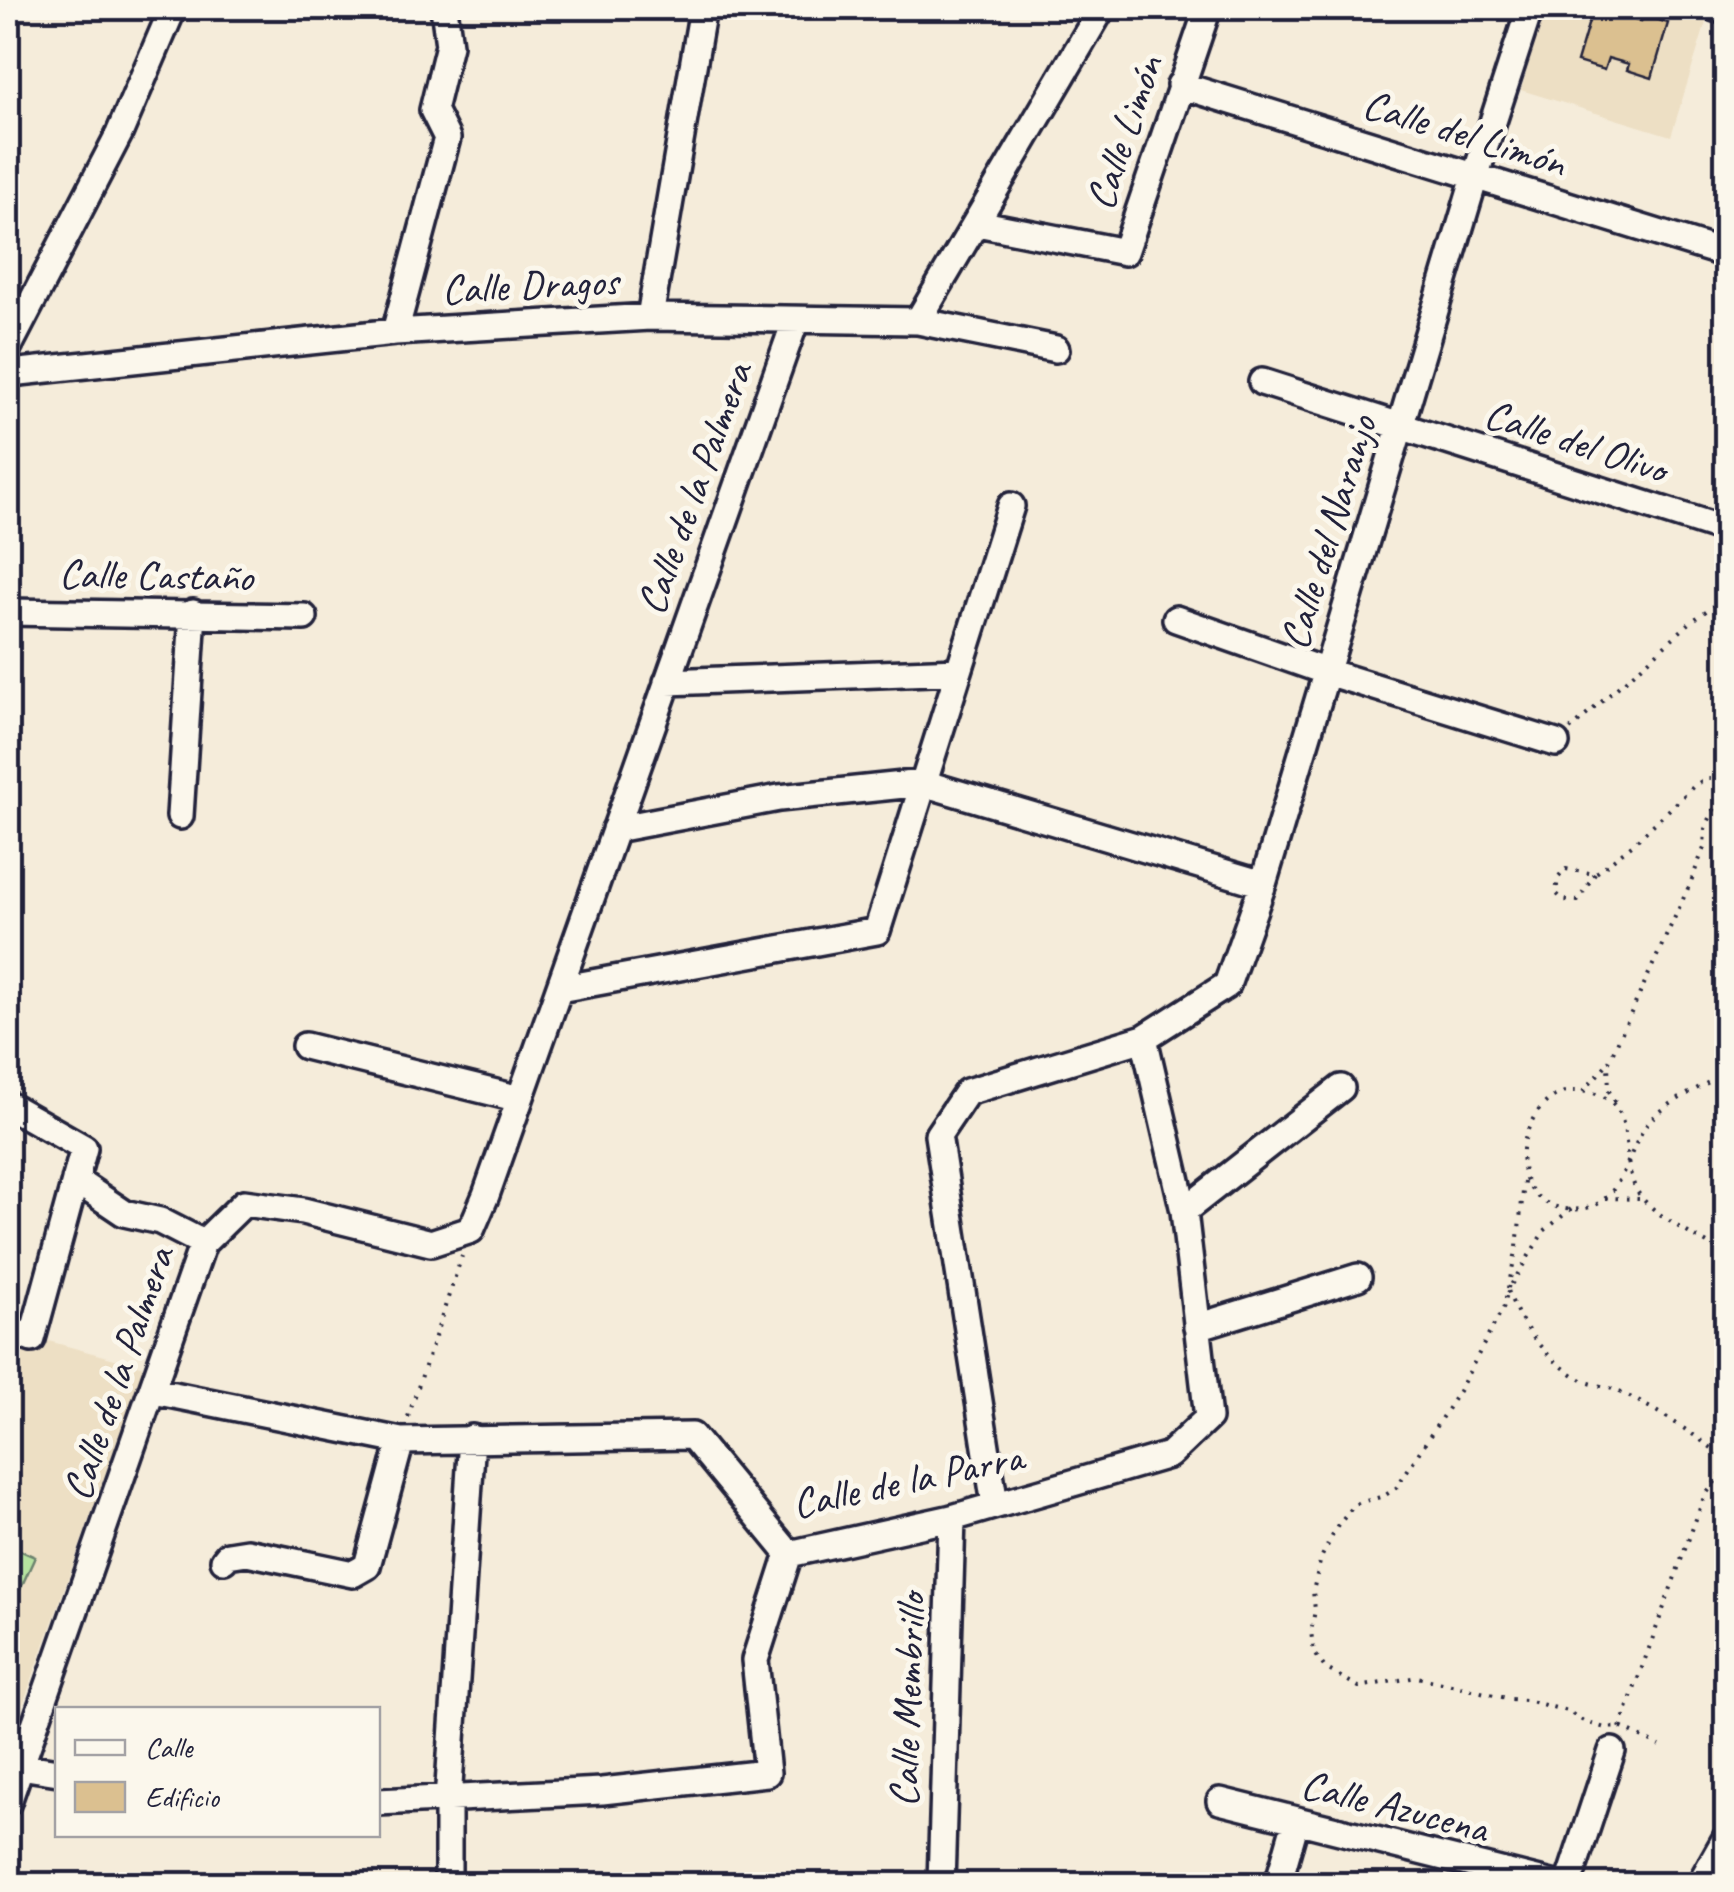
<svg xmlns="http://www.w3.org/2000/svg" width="1734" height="1892" font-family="Caveat,sans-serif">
<rect width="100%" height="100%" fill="#f5ecda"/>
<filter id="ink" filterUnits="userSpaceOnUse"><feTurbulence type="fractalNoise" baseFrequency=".01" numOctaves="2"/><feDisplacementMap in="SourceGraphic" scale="20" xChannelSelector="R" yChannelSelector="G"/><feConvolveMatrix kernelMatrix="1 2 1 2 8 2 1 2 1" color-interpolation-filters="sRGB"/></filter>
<g filter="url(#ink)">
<path fill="#eddfc4" d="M1545,8H1690L1709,13L1671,136L1521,90Z
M8,1330L144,1367L8,1746Z"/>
<path fill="#b6e2a0" stroke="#6c826e" stroke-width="2.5" d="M8,1545L35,1557L8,1616Z"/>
<path fill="#dbc090" stroke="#22223b" stroke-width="2.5" d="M1593,8H1623L1621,16L1641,22L1643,15L1668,23L1652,78L1627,70L1629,64L1608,58L1604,70L1577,62Z"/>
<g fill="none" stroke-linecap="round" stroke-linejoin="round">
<defs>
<path id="minor" d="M1715,8L1726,11
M1180,85L1726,254
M977,223L1125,252L1208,8
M650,317L703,8
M918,321L1102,8
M395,332L447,138L433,110L449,45L444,8
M8,348L119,134L173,8
M8,369L20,372L395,332L650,317L918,321L1056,349
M1262,382L1726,530
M8,612L304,617
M1176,619L1327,672L1556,743
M667,682L959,671
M180,816L193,613
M615,829L779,798L923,783L1263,884
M559,989L877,931L1011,506
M305,1046L520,1099
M8,1105L84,1148L32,1339L8,1330
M75,1180L124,1213L160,1221L203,1243
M1184,1211L1341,1088
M1197,1327L1358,1277
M154,1391L401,1441L692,1436L789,1554L952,1518L1169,1455L1208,1418L1184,1211L1144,1038
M995,1505L938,1135L967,1092L1144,1038L1227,985L1263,884L1475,177L1530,8
M224,1560L228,1555L247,1552L353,1574L367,1566L401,1441
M20,1766L58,1772
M1220,1801L1552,1884
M8,1802L203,1243L244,1203L303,1211L431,1243L471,1230L486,1195L795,322
M378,1802L602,1791L767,1773L755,1660L789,1554
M448,1884V1801L472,1438
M941,1884L952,1518
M1278,1884L1296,1821
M1568,1884L1612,1751
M1700,1884L1726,1838"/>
</defs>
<use href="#minor" stroke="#22223b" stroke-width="32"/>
<path stroke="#22223b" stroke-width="4" stroke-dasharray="2.5 8" stroke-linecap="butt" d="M1570,730L1692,621L1726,597
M1595,874L1578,901L1563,900L1556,893L1558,878L1566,869L1595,874L1633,844L1694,786L1705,779H1720L1718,801L1705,829L1704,848L1690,884L1608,1063L1609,1091L1617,1106
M1726,1072C1704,1086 1675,1098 1655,1116C1623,1143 1628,1216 1566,1209C1493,1199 1523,1090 1574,1091C1647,1092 1613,1155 1639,1194C1655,1217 1702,1240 1726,1255
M1583,1092L1606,1065
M1524,1182L1517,1247L1504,1306L1459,1391L1396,1488L1384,1496L1355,1504L1337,1527L1321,1558L1313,1591L1315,1610L1311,1632L1314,1652L1325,1668L1359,1687L1417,1677L1511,1699L1526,1700L1567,1711L1585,1722L1605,1728L1620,1727L1660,1746
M1605,1198L1640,1199
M1571,1209L1544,1231L1508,1290C1519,1326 1549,1362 1582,1380C1591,1385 1602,1385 1612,1389C1651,1405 1693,1433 1726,1459
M408,1417L462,1256
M1620,1728L1704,1497L1720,1475L1726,1471"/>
<use href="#minor" stroke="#fbf7ec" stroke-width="25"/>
</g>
</g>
<g text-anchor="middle" stroke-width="10" stroke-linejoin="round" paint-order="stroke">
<g font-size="42" fill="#22223b" stroke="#fbf7ec">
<text transform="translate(1123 132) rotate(-71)" y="15">Calle Limón</text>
<text transform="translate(1465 132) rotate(17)" y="15">Calle del Limón</text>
<text transform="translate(530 284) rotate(-3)" y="15">Calle Dragos</text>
<text transform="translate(1576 440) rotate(18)" y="15">Calle del Olivo</text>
<text transform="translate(693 488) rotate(-70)" y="15">Calle de la Palmera</text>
<text transform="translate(1327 532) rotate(-73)" y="15">Calle del Naranjo</text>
<text transform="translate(156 574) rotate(1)" y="15">Calle Castaño</text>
<text transform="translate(117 1373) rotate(-71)" y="15">Calle de la Palmera</text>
<text transform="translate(907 1479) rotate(-12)" y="15">Calle de la Parra</text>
<text transform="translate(906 1700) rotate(-88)" y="15">Calle Membrillo</text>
<text transform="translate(1395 1805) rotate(14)" y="15">Calle Azucena</text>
</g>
</g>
<rect width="1734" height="1892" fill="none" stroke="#fbf7ec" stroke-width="40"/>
<rect x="20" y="20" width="1694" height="1852" fill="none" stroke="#22223b" stroke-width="4" filter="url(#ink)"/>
<rect x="55" y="1707" width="325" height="130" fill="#fbf7ec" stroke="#a4a2a5" stroke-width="2.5"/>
<rect x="75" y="1740" width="50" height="15" fill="#fbf7ec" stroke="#a4a2a5" stroke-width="2.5"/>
<text x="145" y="1757" font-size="30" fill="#22223b">Calle</text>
<rect x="75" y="1782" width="50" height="30" fill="#dbc090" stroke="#a4a2a5" stroke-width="2.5"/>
<text x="145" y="1807" font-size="30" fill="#22223b">Edificio</text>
</svg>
